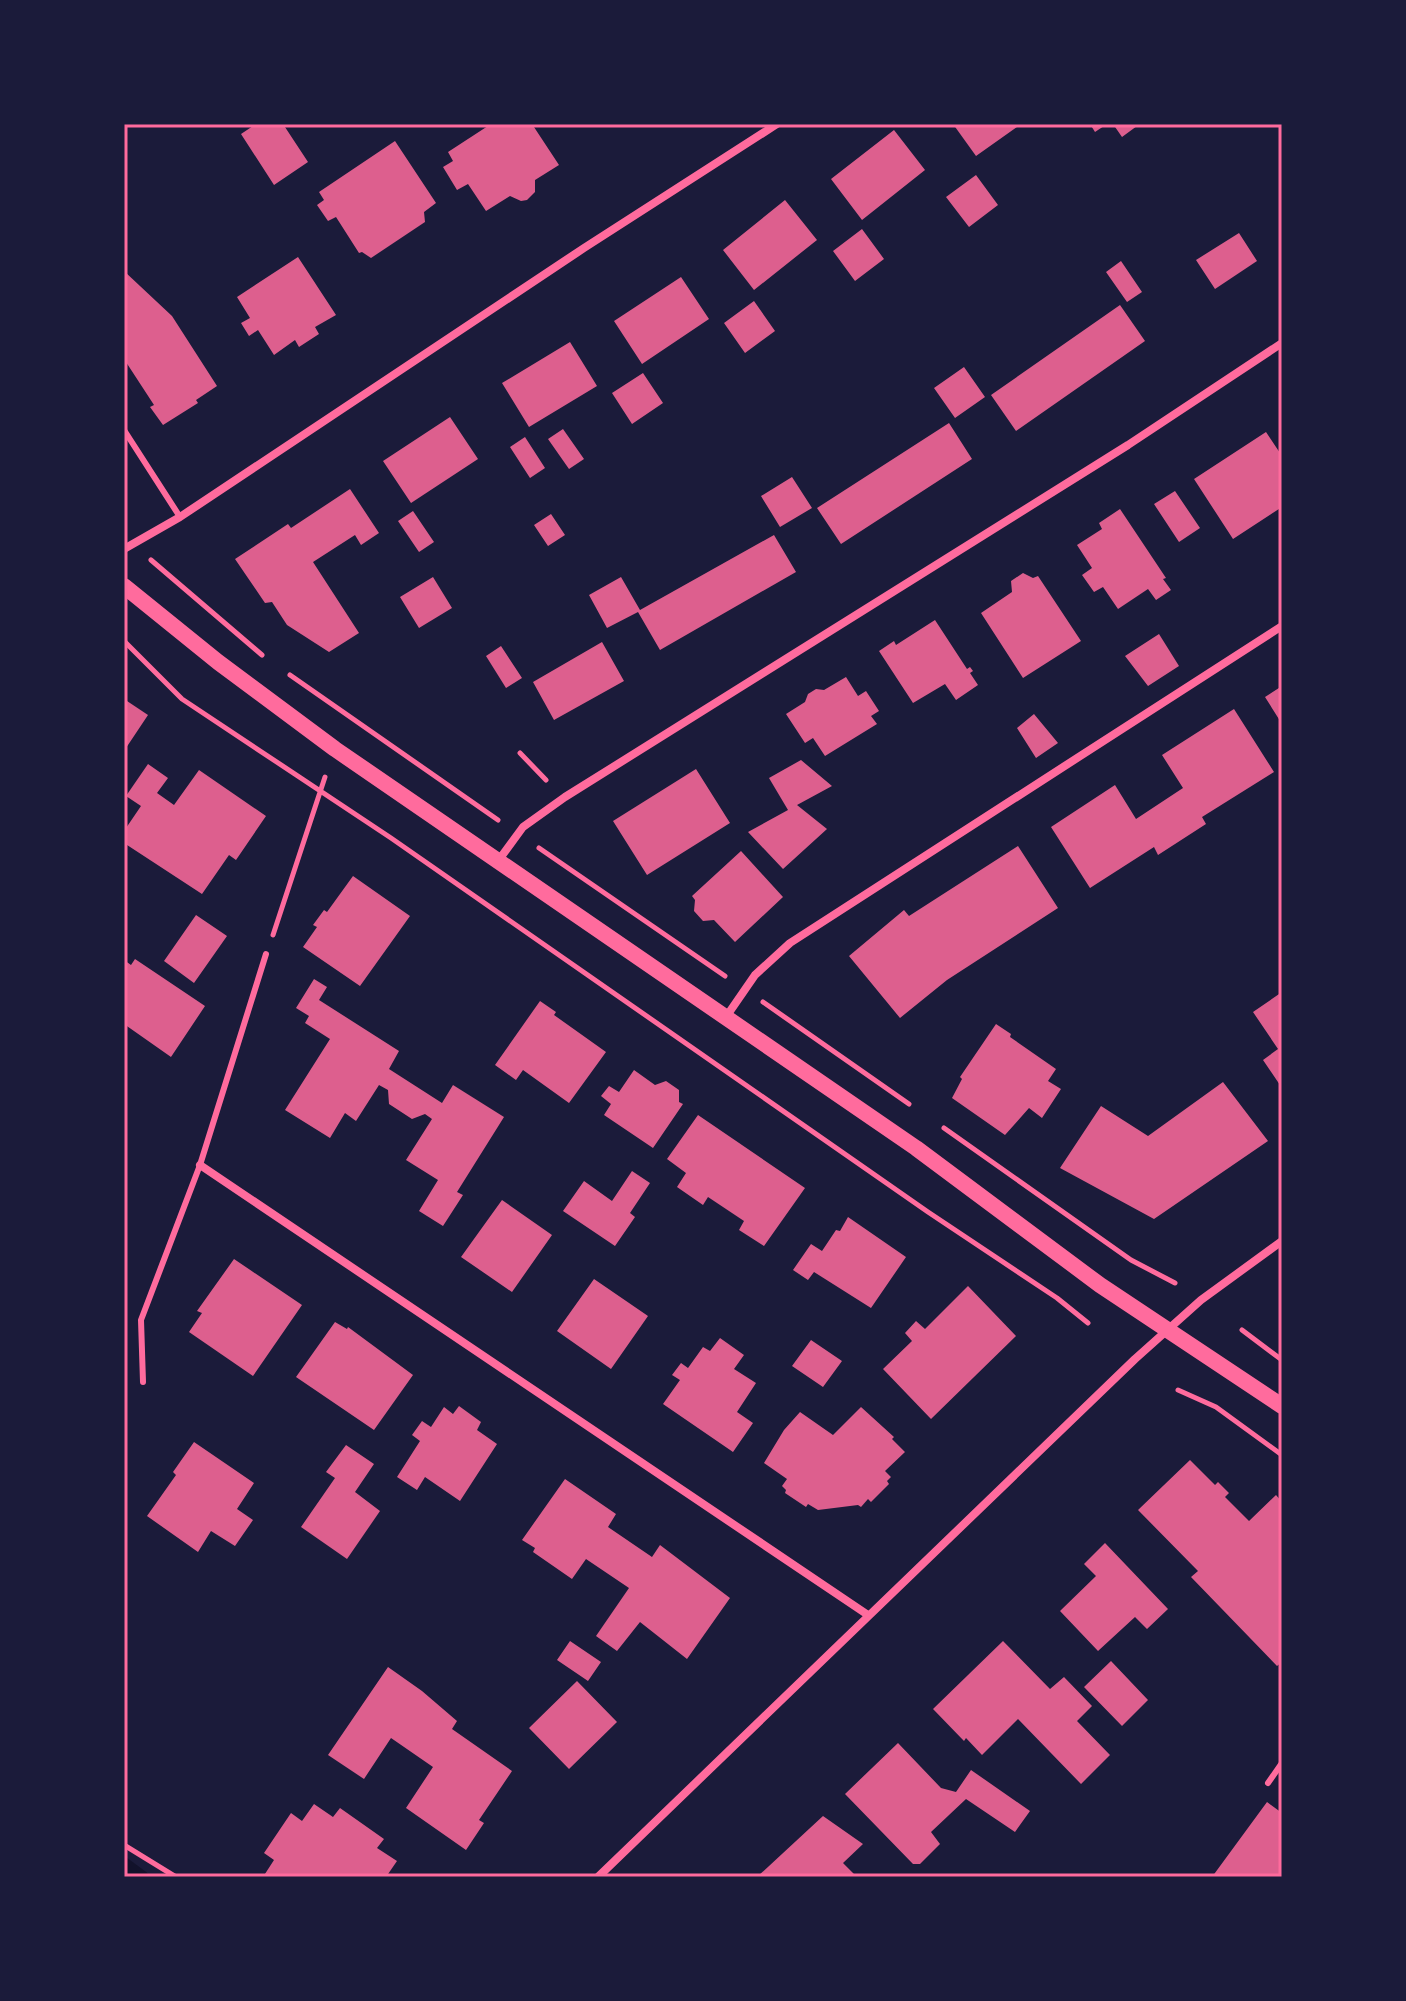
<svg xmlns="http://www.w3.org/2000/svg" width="1406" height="2001" font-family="Spectral,serif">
<rect width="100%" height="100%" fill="#1b1b3a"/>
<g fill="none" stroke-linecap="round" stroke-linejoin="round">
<path stroke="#12122b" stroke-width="12" d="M124,1863L143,1877"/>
</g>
<path fill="#dd5f8e" d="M256,124H283L308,162L274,185L241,134Z
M491,124H532L559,165L535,180V192L527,200L521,201L510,196L486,211L468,184L457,190L443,167L453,161L448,152Z
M953,124H1021L976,156Z
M1090,124H1107L1095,132Z
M1113,124H1135L1137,126L1122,137Z
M894,130L925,170L862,220L831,179Z
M395,141L436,203L424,212L425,222L371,258L362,252L359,253L336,217L328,221L317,205L324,200L319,192Z
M976,175L998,205L969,227L946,197Z
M785,200L817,240L754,290L723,250Z
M862,229L884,259L855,281L833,251Z
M1239,233L1257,261L1215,289L1196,260Z
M298,257L336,315L315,327L319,334L299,347L295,340L274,355L258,330L249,336L241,323L250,318L237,297Z
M1121,261L1142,292L1127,302L1106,272Z
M124,271L172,316L217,386L196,400L198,403L163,425L150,407L154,405L124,359Z
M681,277L709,319L642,364L614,321Z
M754,301L775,331L745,353L724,323Z
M1120,305L1145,341L1016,431L991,395Z
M570,342L597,386L529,427L502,383Z
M964,367L985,397L955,418L934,388Z
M643,373L663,403L632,424L612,393Z
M450,417L478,459L411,503L383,461Z
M949,423L972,459L841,544L817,508Z
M563,429L584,459L569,469L548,439Z
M1266,432L1282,456V507L1233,539L1194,479Z
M525,437L545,468L530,478L510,447Z
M792,477L812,508L780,527L761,496Z
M350,489L379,533L361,545L355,535L313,562L359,633L329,652L287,625L272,602L265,603L235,559L288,524L291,528Z
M1175,491L1200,528L1179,542L1154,504Z
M1120,509L1166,578L1163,579L1171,590L1156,600L1148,589L1118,609L1103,587L1094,592L1082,575L1092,568L1077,545L1102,529L1099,523Z
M413,511L434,542L419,552L398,521Z
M551,514L565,535L548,546L534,525Z
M774,535L796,572L660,650L638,612L607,628L589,595L621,577L640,610Z
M1023,573L1033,578L1038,576L1081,641L1023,678L981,613L1012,592L1011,581Z
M433,577L452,608L419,628L400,597Z
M935,620L967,669L970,667L973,671L970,673L978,685L956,700L945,684L913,703L879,651L894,641L896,645Z
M1159,634L1179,666L1148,686L1125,656Z
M602,642L624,681L554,720L533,682Z
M501,646L522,678L506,688L486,656Z
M846,677L858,696L866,691L879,711L871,716L877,724L825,756L813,738L805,743L786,714L805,702L808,694L816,689L824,690Z
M1282,686V724L1265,697Z
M124,699L148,715L124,751Z
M1234,709L1274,772L1202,817L1206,824L1158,855L1154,847L1090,888L1051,827L1115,785L1136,819L1183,788L1162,755Z
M1034,714L1058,743L1036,758L1017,728Z
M801,760L832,786L797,805L827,829L783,869L748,832L788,810L769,778Z
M148,764L168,778L157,793L174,805L199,770L266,816L236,860L229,855L202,894L124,843V831L141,806L126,796Z
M696,769L730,823L647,875L613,821Z
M1018,846L1058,908L947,980L900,1018L849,956L904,910L909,916Z
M741,851L783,897L735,942L714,920L703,921L694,911L695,900L692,896Z
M353,876L410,916L360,986L303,947L317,927L313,925L324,910L327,912Z
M196,915L227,936L194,983L164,961Z
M135,959L205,1006L171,1057L124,1024V960L131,965Z
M314,979L327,987L319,1000L399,1051L389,1069L442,1103L453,1085L504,1117L457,1192L463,1195L443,1226L419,1211L438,1180L406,1160L432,1119L425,1114L412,1119L389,1104L388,1090L379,1085L356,1121L345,1113L330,1138L285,1110L330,1039L305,1023L309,1016L296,1008Z
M1282,992V1088L1263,1060L1278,1049L1253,1012Z
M540,1001L556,1012L554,1015L606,1052L569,1103L523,1070L516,1080L495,1065Z
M996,1024L1011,1034L1010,1037L1056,1069L1048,1081L1061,1089L1042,1118L1029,1108L1005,1135L952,1098L962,1079L960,1077Z
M634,1070L655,1085L666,1081L679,1090V1102L683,1104L653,1148L604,1115L611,1104L601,1096L609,1086L619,1092Z
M1223,1082L1268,1141L1154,1219L1060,1168L1101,1106L1148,1136Z
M698,1115L805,1188L764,1246L739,1230L744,1221L708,1197L703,1205L677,1187L686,1173L667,1159Z
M632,1171L650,1183L630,1213L635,1217L615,1246L563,1211L584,1181L612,1201Z
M502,1200L552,1235L512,1292L461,1257Z
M848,1217L906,1257L871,1308L814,1272L808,1280L793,1270L811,1244L822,1251L836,1230L840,1231Z
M234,1259L302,1305L253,1376L189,1332L202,1313L197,1311Z
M594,1279L648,1316L611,1369L557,1331Z
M968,1286L1016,1336L931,1419L883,1369L912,1341L905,1333L916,1321L925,1329Z
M335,1322L347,1329L348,1327L413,1375L374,1430L296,1377Z
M720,1338L744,1355L734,1369L756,1383L737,1412L753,1423L733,1452L663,1404L680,1380L672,1375L681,1363L688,1368L703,1347L710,1351Z
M811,1340L842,1361L823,1387L792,1366Z
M459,1406L481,1422L477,1430L497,1444L460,1501L425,1477L417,1490L397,1477L420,1441L412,1435L422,1421L431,1427L444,1407L453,1414Z
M861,1407L894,1437L892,1439L905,1452L885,1471L891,1477L887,1481L889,1484L871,1502L868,1499L861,1507L858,1505L818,1510L808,1504L806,1507L785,1493L786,1490L782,1486L787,1479L764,1463L784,1430L800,1412L833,1435Z
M194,1442L254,1483L237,1509L253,1520L235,1546L211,1531L198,1552L147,1516L176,1475L173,1472Z
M346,1445L374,1464L355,1492L380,1511L347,1559L301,1527L335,1478L326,1472Z
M1190,1460L1215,1485L1218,1482L1229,1493L1225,1497L1249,1521L1276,1495L1282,1502V1662L1277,1666L1191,1577L1198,1571L1138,1510Z
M565,1479L616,1514L608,1527L652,1557L660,1545L730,1598L687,1659L640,1622L617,1651L596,1636L629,1588L586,1559L572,1579L533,1552L535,1548L522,1540Z
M1105,1543L1168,1609L1147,1629L1135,1617L1098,1651L1060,1611L1096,1576L1084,1564Z
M570,1641L601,1662L588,1681L557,1660Z
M1003,1641L1050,1689L1064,1677L1092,1706L1077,1721L1110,1755L1081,1784L1018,1719L982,1755L966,1738L964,1741L933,1709Z
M1111,1661L1148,1700L1122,1726L1084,1687Z
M388,1667L422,1691L457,1721L452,1729L512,1771L479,1820L484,1823L466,1850L406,1808L433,1767L391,1738L364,1779L328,1755Z
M577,1681L617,1722L569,1769L529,1728Z
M898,1743L941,1788L956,1792L971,1770L1030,1811L1015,1832L966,1799L931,1832L940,1844L920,1864H913L845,1794Z
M1267,1802L1282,1813V1877H1212Z
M314,1804L333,1817L340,1808L384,1839L377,1848L397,1861L386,1877H263L274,1860L264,1853L291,1813L302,1821Z
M823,1816L863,1844L843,1863L857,1877H757Z"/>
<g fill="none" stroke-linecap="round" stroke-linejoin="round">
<path stroke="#ff6b9d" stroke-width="5" d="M151,560L262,655
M124,641L182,699L391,838L928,1212L1057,1298L1088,1323
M290,675L498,820
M520,753L546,780
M539,848L725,976
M273,935L325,777
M763,1002L909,1104
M944,1128L1131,1260L1175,1283
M1242,1330L1282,1360
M1178,1390L1216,1407L1282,1455
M124,1845L176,1877"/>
<path stroke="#ff6b9d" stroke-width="6" d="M124,430L180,517
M143,1382L141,1320L200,1165L266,954
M1268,1783L1282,1763"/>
<path stroke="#ff6b9d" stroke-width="8" d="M124,549L180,517L584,248L777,124
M498,861L523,827L565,797L1128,445L1282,343
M726,1017L755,975L790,943L1282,626
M200,1165L868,1615
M598,1877L1135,1359L1201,1300L1282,1241"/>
<path stroke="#ff6b9d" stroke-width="16" d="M124,586L218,662L335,749L916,1148L1100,1285L1282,1406"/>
</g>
<rect width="1406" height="2001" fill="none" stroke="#1b1b3a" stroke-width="252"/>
<rect x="126" y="126" width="1154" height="1749" fill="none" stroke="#ff6b9d" stroke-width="3"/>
</svg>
